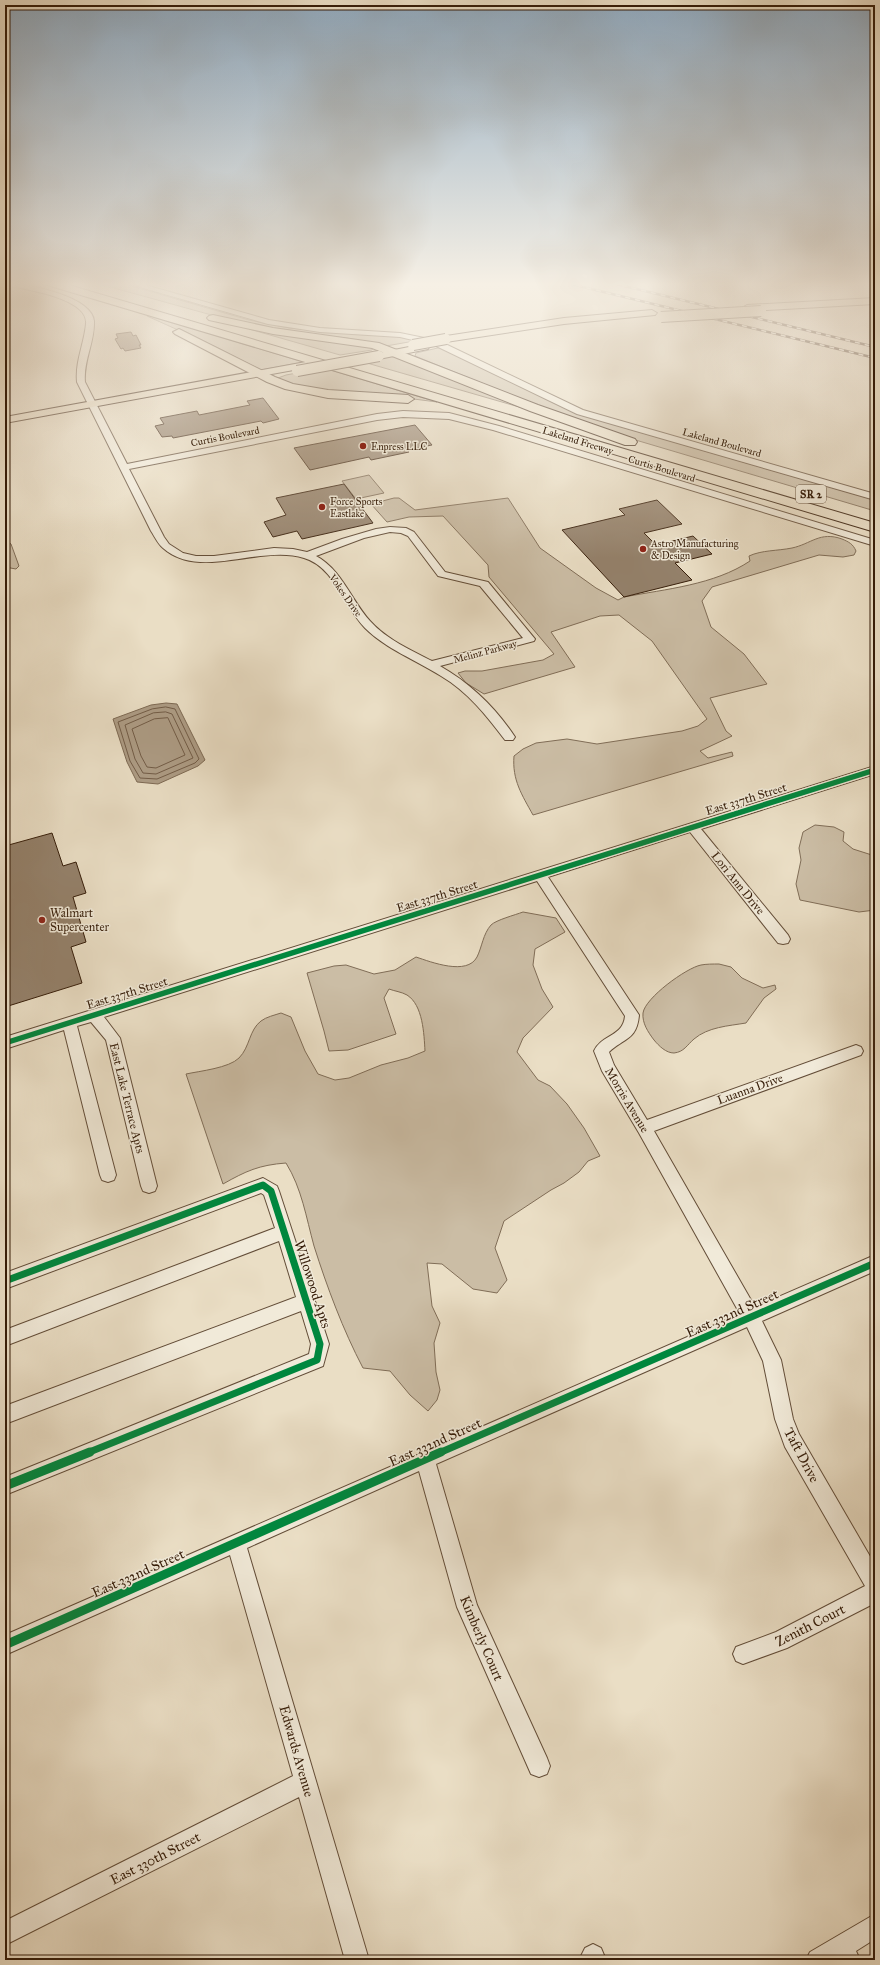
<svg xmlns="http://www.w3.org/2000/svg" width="880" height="1965" font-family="'IM FELL Great Primer',serif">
<rect width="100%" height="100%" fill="#eadec5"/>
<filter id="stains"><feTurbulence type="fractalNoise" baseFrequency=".005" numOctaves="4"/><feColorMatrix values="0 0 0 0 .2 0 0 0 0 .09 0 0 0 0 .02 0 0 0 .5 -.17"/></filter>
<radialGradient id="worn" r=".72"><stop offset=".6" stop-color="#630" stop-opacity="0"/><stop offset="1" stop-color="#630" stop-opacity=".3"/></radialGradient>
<path fill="#cbbda5" stroke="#806d57" d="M96,283H121L249,320L289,328L401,337L420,340L386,346L347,338L276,330L226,319Z
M148,315L303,362L261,370L218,348L147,316Z
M251,328L373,348L372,350L340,355L249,329Z
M442,347L577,414L875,500V511L612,433L561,415L415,356L416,353Z
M393,356L533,411L360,361Z
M324,368L437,402L406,398L318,392L282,381L278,378L286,375Z
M369,475L384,493L356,499L342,481Z
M394,498H399L415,510L508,498L540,548L596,588L618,600L624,597C666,589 714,585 750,561L749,556C762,550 777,551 792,548C811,544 820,531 842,539C849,542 853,544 856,551L854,555L843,557L819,555L712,587L702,601L711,627L744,654L767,684L710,698L726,731L732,736L700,751L708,758L732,752L733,756L533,815C522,795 512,780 514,756L523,749L536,743L567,739L597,744L682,731L698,726L707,719L652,641L619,615L600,616L551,632L575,667L484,694L466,683L458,673L465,671H482L543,660L554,654L489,577L488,565L443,516L409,517L387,522L371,504Z
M5,540L11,544L19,566L16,569L5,567V547L7,546H5Z
M815,825L834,827L844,832L843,841L853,849L875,856V910L859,912L800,900L796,884L801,860L799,848L803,832Z
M523,912L556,918L565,932L535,949L533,965L542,989L553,1007L523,1038L517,1052L538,1080L550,1086L567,1104L584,1128L600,1156L588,1161L579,1172L564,1183L551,1190L504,1221L495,1248L507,1280L497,1293L473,1289L442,1264L427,1263L432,1306L440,1323L434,1343L436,1372L440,1390L437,1400L428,1411L410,1395L390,1371L363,1368C343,1330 327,1287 314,1246C306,1217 302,1189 286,1163C259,1165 246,1171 223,1184L186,1074C200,1071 229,1068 239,1058C250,1047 249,1030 261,1021C266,1017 275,1015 281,1013L291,1017L305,1051L318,1074L335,1080L349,1078L381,1065L408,1058L425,1051C424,1034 423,1005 407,995C402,992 394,991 389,989L384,998L396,1034L348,1050L329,1051L324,1031L307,973L334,966L346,965L374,974L395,970L416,957C431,962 467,976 477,957C482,947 483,934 491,925C496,920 515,915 523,912Z
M719,964L731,967L742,978L763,988L775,985L776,989L764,998L746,1023C728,1026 708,1027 694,1039C687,1045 684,1052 674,1053C666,1053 659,1046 654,1040C648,1032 642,1023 643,1013C645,998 686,968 701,965C706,964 713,964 719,964Z"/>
<path fill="#ad9c85" stroke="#7d6953" d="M166,703L177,704L205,760L198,766L158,784L137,782L127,762L113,719L151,705Z"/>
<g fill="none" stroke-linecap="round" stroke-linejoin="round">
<path stroke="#725c47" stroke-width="1" d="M166,707L175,709L199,759L195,763L157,779L140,778L130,761L118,722L152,709Z
M166,712L172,714L193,758L156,774L143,773L135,759L125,725L153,713Z
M168,718L185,755L156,768L147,767L141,756L132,729L154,719Z"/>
</g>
<path fill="#94816b" stroke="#361d09" d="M131,332L133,336L136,335L141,345H139L141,348L125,351L123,348L121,349L115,339L118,338L116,334Z
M263,398L279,419L263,423L261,421L173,438L172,436L162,437L155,426L164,424L160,418L197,411L199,415L250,405L247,401Z
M415,425L432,445L407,450L409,452L371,460L369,457L310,470L294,448Z
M344,484L373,523L302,539L297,531L273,537L264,522L286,515L276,498Z
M657,500L682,524L644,533L656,545L693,536L712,554L675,563L692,580L624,597L562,530L625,515L619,509Z
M52,833L63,866L76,862L86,893L73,897L86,942L71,947L82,983L5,1007V846Z"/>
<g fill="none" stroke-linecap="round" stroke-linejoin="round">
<defs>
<path id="minor" d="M5,283C25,283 92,296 94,321C95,342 83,361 85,382L127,464L377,414L403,411L449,413L499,426L875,540V546L493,430L449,419L403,417L377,420L129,469L164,537L169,544L183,553L196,556H214L274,548L293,549L307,552L342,539L376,529L390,527L406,528L414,532L445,572L488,582L535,639L534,641L440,666C470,683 496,708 515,737L513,740H505C486,715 468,692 441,676C416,660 386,649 365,628C344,607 335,567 304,558C261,544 200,581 163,548C158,544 155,537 151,531L77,382C75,362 84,344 86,324C89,298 24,289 5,285ZM390,532L401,533L408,536L438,576L480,586L523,638L432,661C411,650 387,640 370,621C351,600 342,570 316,556L364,538Z
M126,283H138L269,320L320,328L400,333L439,341L583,410L875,494V500L577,414L434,345L400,337L320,332L268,324Z
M875,766V774L701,829L788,935L790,939L788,943L783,944L778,943L690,832L548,877L639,1015C637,1040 624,1038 609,1052L614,1065L647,1120L856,1045L861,1047L863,1051L861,1055L654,1131L755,1307L875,1255V1271L762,1321L781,1360L793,1419L799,1434L875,1565V1603L787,1648L743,1664L736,1661L733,1654L736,1647L776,1632L865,1586L785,1447L775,1419L763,1361L747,1327L436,1464L477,1605L547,1758L550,1766L547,1774L539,1777L531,1774L457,1607L419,1471L247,1548L369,1960H345L299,1797L5,1945V1921L293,1776L230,1555L5,1655V1635L740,1314L639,1133L602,1071L594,1051C602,1034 623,1037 625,1016L537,881L104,1017L120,1038L157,1186L155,1191L149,1193L143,1191L141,1186L106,1040L91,1022L77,1026L116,1175L114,1180L108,1182L102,1180L100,1175L64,1030L5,1049V1037Z
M263,1178L277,1186L279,1191L329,1344L323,1366L5,1495V1477L309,1354L311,1344L301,1311L5,1424V1406L296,1297L279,1241L5,1346V1330L275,1228L264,1195L261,1193L5,1289V1273Z
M875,1914V1939L856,1951L860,1960H806L810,1952Z
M593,1944L601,1948L606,1960H582L581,1956L585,1948Z"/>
<path id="major" d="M875,298V304L747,311L742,308L747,305Z
M652,310L657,313L655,315L564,324L446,342L441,339L446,336L564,318Z
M424,344L429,347L428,349L379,359L374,356L379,353Z
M306,362L310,363L311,365L310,367L5,423V417Z"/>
<path id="highway" d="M46,283H62L875,523V532L47,285Z
M213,315L273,328L379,343L538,405L635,439L637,442L635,445H625L530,411L372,348L273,334L209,320L207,318L209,316Z
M179,329L275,377L293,384L328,390L408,395L414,399L408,403L328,398L285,389L267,382L175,334L173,332Z"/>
</defs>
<use href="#minor" stroke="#634d38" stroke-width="2"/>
<use href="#major" stroke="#361d09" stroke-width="2"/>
<use href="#highway" stroke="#361d09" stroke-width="2"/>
<use href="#minor" fill="#f1ead9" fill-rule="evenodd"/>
<use href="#major" fill="#eadec5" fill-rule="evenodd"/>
<use href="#highway" fill="#eadec5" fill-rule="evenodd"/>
<defs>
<path id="rail" d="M567,283L875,358
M612,283L875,347"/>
</defs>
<use href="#rail" stroke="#361d09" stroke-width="2.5"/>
<use href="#rail" stroke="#f1ead9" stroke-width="1.5" stroke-dasharray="5" stroke-linecap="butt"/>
<defs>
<path id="major-bridge" d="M661,317L761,311
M413,345L446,339
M297,371L379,356"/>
</defs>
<use href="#major-bridge" stroke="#361d09" stroke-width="12" stroke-linecap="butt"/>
<use href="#major-bridge" stroke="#eadec5" stroke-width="10"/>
<defs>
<path id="cycleway-far2" d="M5,1043L875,770"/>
<path id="cycleway-far1" d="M5,1281L263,1185L271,1191L320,1344L317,1360L87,1453
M439,1453L875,1263"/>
<path id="cycleway" d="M5,1486L90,1452
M5,1645L441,1452"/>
</defs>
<use href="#cycleway-far2" stroke="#f1ead9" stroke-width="8"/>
<use href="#cycleway-far1" stroke="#f1ead9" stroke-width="10"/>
<use href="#cycleway" stroke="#f1ead9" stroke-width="12"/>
<use href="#cycleway-far2" stroke="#00873e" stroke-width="5.5"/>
<use href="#cycleway-far1" stroke="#00873e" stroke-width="7"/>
<use href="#cycleway" stroke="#00873e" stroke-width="9"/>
</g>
<linearGradient id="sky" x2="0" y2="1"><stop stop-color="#90aac0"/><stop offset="0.51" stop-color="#f6f0e5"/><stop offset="1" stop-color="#f6f0e5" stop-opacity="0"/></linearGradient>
<rect width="880" height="558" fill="url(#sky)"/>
<g fill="#8f2418" stroke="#f1ead9" stroke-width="1.5">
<circle cx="363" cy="446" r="4"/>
<circle cx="322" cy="507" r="4"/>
<circle cx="643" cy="549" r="4"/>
<circle cx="42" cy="920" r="4"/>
</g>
<g text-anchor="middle" stroke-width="3" stroke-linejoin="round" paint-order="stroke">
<g font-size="10" fill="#361d09" stroke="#f1ead9">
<text transform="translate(225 436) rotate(-11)" y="4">Curtis Boulevard</text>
<text transform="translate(578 440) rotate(17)" y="4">Lakeland Freeway</text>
<text transform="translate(722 442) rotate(16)" y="4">Lakeland Boulevard</text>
<text transform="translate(662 468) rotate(17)" y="4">Curtis Boulevard</text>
<text transform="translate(346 595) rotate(55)" y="4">Vokes Drive</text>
<text transform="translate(485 651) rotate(-15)" y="4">Melinz Parkway</text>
</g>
<g font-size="10" fill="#361d09" stroke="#f1ead9" text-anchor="start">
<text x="371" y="450">Enpress LLC</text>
<text x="330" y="505">Force Sports<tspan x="330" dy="12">Eastlake</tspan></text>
<text x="651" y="547">Astro Manufacturing<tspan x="651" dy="12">&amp; Design</tspan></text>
</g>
<rect fill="#f1ead9" stroke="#6e5a47" stroke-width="1" x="796" y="485" width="30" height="18" rx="3"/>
<g font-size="11" font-weight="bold" fill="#361d09">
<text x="811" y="498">SR 2</text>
</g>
<g font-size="12" fill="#361d09" stroke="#f1ead9">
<text transform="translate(746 799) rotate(-17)" y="4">East 337th Street</text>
<text transform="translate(738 883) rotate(51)" y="4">Lori Ann Drive</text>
<text transform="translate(437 896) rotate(-17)" y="4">East 337th Street</text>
<text transform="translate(127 993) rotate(-17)" y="4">East 337th Street</text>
<text transform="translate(750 1089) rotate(-20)" y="4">Luanna Drive</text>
<text transform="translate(127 1098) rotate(76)" y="4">East Lake Terrace Apts</text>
<text transform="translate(627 1100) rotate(59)" y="4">Morris Avenue</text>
</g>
<g font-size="12" fill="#361d09" stroke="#f1ead9" text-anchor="start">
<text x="50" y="917">Walmart<tspan x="50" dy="14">Supercenter</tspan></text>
</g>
<g font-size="14" fill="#361d09" stroke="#f1ead9">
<text transform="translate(313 1284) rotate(72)" y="5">Willowood Apts</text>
<text transform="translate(732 1313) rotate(-24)" y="5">East 332nd Street</text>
<text transform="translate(435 1442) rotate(-24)" y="5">East 332nd Street</text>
<text transform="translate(802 1455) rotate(62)" y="5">Taft Drive</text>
<text transform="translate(138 1573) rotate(-24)" y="5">East 332nd Street</text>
<text transform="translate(810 1625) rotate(-27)" y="5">Zenith Court</text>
<text transform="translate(482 1638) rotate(67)" y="5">Kimberly Court</text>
<text transform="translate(297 1751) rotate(74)" y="5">Edwards Avenue</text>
<text transform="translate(155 1858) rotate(-27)" y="5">East 330th Street</text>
</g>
</g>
<rect width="880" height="1965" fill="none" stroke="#eadec5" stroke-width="20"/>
<rect x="6" y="6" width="868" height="1953" fill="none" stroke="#361d09" stroke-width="2"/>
<rect x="10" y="10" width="860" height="1945" fill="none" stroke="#361d09"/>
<rect width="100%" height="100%" filter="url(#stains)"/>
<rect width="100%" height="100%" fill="url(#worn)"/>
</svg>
